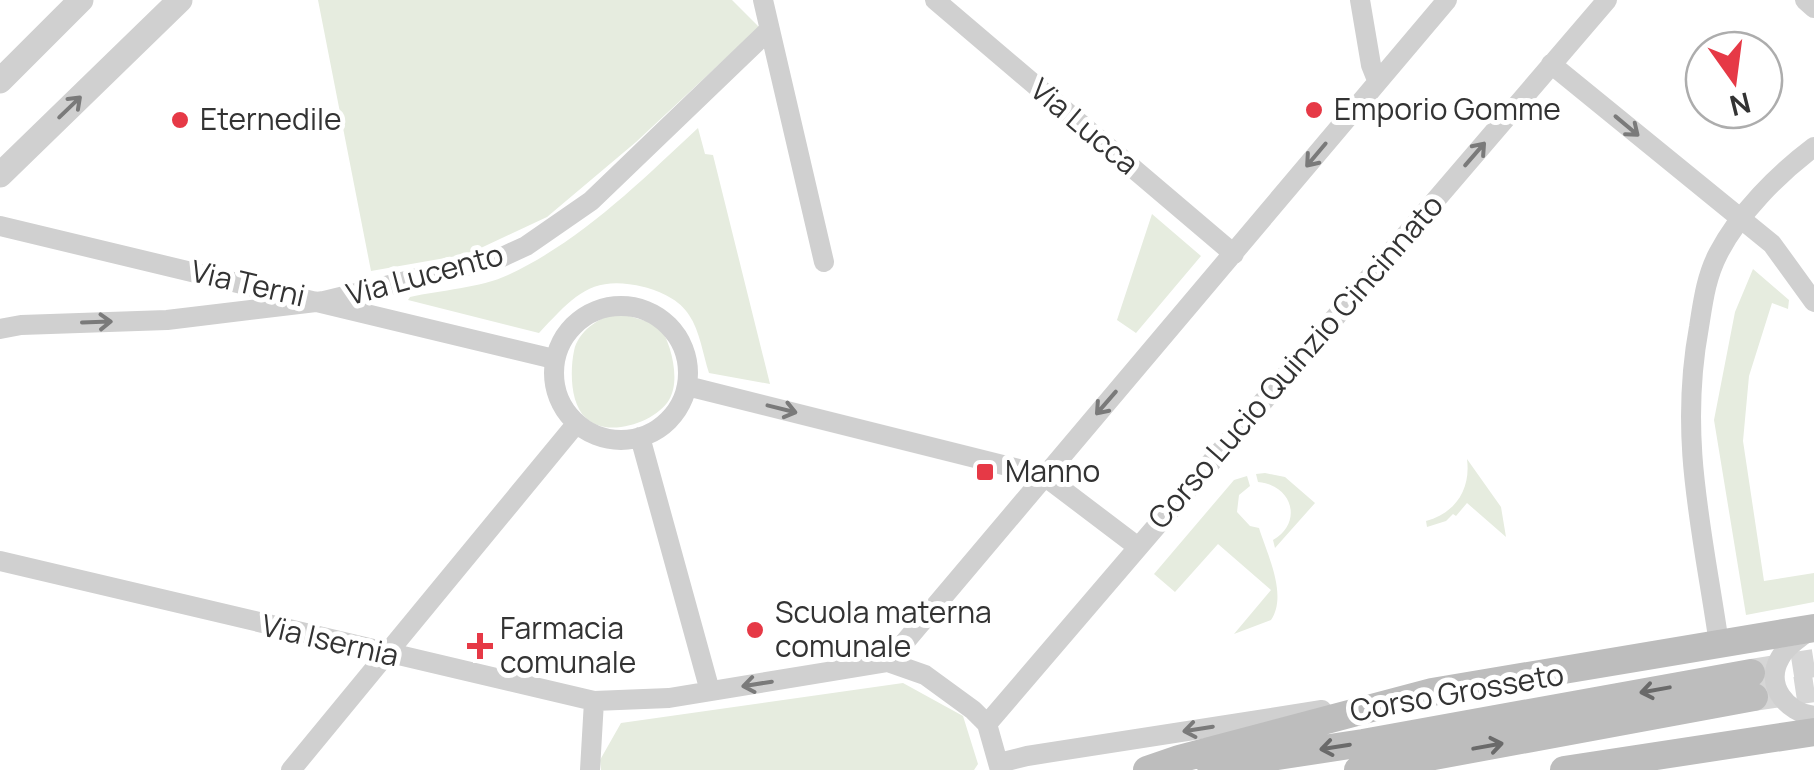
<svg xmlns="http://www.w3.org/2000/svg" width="1814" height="770" font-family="Manrope,sans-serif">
<rect width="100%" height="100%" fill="#fff"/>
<path fill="#e6ecdf" d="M318,0H732L759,27L636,142L547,217L468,254L371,271Z
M698,128L705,154L713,155L770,384L709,373C703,355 700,331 689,315C680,300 660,291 644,287C591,274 574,296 539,333L408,300L410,297C441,290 480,288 508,275C581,241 640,182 698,128Z
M1152,214L1201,256L1136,333L1117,320Z
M1753,269L1789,300L1788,309L1772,303L1749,376L1743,441L1764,581L1814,573V602L1746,615L1714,420L1735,312Z
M619,313L659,325C671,343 681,380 669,400C656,422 607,439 586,418C570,404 570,370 574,351C578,331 599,317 619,313Z
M1467,459L1501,507L1506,537L1467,503L1456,516L1453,514L1446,521L1427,527L1426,521C1455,513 1471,490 1467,459Z
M1265,473L1285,477L1315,503L1275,548L1273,540C1303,523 1293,485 1258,482L1256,474Z
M1247,476L1250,486L1239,495L1237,512L1250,526L1259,528C1267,554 1288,595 1271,620L1234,634L1271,590L1218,544L1175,592L1154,574L1234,480Z
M903,683L963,716L978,764L974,770H601L600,760L621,723Z"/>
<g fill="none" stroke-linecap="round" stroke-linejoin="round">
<path stroke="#d6d6d6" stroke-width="28" stroke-dasharray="28 14" stroke-linecap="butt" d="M1751,673L1814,663
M1754,697L1814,688"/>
<path stroke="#d0d0d0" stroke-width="20" d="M763,0L824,262
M935,0L1234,254
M1360,0L1371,65L1377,80
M1805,0L1814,8
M1551,64L1772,244L1814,302
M0,226L554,359
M554 373a67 67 0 1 1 134 0a67 67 0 1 1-134 0Z
M0,329L21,325L167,320L324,301L500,258L526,246L591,201L769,30
M687,386L1043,475L1138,547
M640,437L710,691
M0,561L594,701L669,698L888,662L925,675L973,710L987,724L1000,770
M1810,630C1800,638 1786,646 1780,658C1764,686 1787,712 1814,716
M1719,644C1703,532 1678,440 1699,327C1703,302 1706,277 1718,254C1739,213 1778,174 1814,147
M888,662L1447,0
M987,724L1607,0
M999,763L1027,756L1322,710
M291,770L576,424
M590,770L594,701"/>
<path stroke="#d0d0d0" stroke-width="25" d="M0,81L81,0
M0,175L180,0"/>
<path stroke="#bdbdbd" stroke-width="28" d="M1211,766L1363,743L1751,673
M1147,770L1179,759L1432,692L1814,628
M1358,770L1754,697
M1564,770L1814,732"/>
</g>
<defs><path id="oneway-shaft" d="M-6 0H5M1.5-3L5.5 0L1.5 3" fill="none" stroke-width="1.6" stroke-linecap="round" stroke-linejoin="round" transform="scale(2.5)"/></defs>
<g stroke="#7a7a7a">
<use href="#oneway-shaft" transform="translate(70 107) rotate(-44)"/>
<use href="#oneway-shaft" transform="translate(1627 126) rotate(40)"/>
<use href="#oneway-shaft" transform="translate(1475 154) rotate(-49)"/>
<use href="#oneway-shaft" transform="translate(1316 155) rotate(130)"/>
<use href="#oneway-shaft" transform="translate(97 322) rotate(-2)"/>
<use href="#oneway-shaft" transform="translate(1106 403) rotate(131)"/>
<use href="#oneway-shaft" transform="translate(782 409) rotate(14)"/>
<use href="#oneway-shaft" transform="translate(757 684) rotate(171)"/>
<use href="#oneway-shaft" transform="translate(1198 729) rotate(171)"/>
</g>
<g stroke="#6a6a6a">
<use href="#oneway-shaft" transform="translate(1655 690) rotate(170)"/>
<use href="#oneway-shaft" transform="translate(1488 746) rotate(-10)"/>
<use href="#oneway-shaft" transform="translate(1335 747) rotate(171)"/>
</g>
<g fill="#e63946" stroke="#fff" stroke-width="4">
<circle cx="1314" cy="110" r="10"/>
<circle cx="180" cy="120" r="10"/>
<rect x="975" y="462" width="20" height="20" rx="5"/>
<circle cx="755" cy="630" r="10"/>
<path d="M475 631h10v10h10v10h-10v10h-10v-10h-10v-10h10z"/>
</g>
<g text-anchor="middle" stroke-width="10" stroke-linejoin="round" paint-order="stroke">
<g font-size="30" fill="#333" stroke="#fff" text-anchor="start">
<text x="1334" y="120">Emporio Gomme</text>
<text x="200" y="130">Eternedile</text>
<text x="1005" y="482">Manno</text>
<text x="775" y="623">Scuola materna<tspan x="775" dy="34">comunale</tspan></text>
<text x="500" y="639">Farmacia<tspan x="500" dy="34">comunale</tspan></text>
</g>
<g font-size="30" fill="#333" stroke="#fff">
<text transform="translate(1084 127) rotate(40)" y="10">Via Lucca</text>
<text transform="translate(425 275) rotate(-15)" y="10">Via Lucento</text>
<text transform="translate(248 284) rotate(13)" y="10">Via Terni</text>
<text transform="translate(1296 362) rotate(-49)" y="10">Corso Lucio Quinzio Cincinnato</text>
<text transform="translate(330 641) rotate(13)" y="10">Via Isernia</text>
<text transform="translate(1457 693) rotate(-10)" y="10">Corso Grosseto</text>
</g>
</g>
<g transform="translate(1734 80) rotate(166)"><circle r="48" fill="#ffffff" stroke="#adadad" stroke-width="2.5"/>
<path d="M0-8L18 38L0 25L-18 38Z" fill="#e63946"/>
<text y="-15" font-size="28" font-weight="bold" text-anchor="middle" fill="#333333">N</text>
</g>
</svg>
